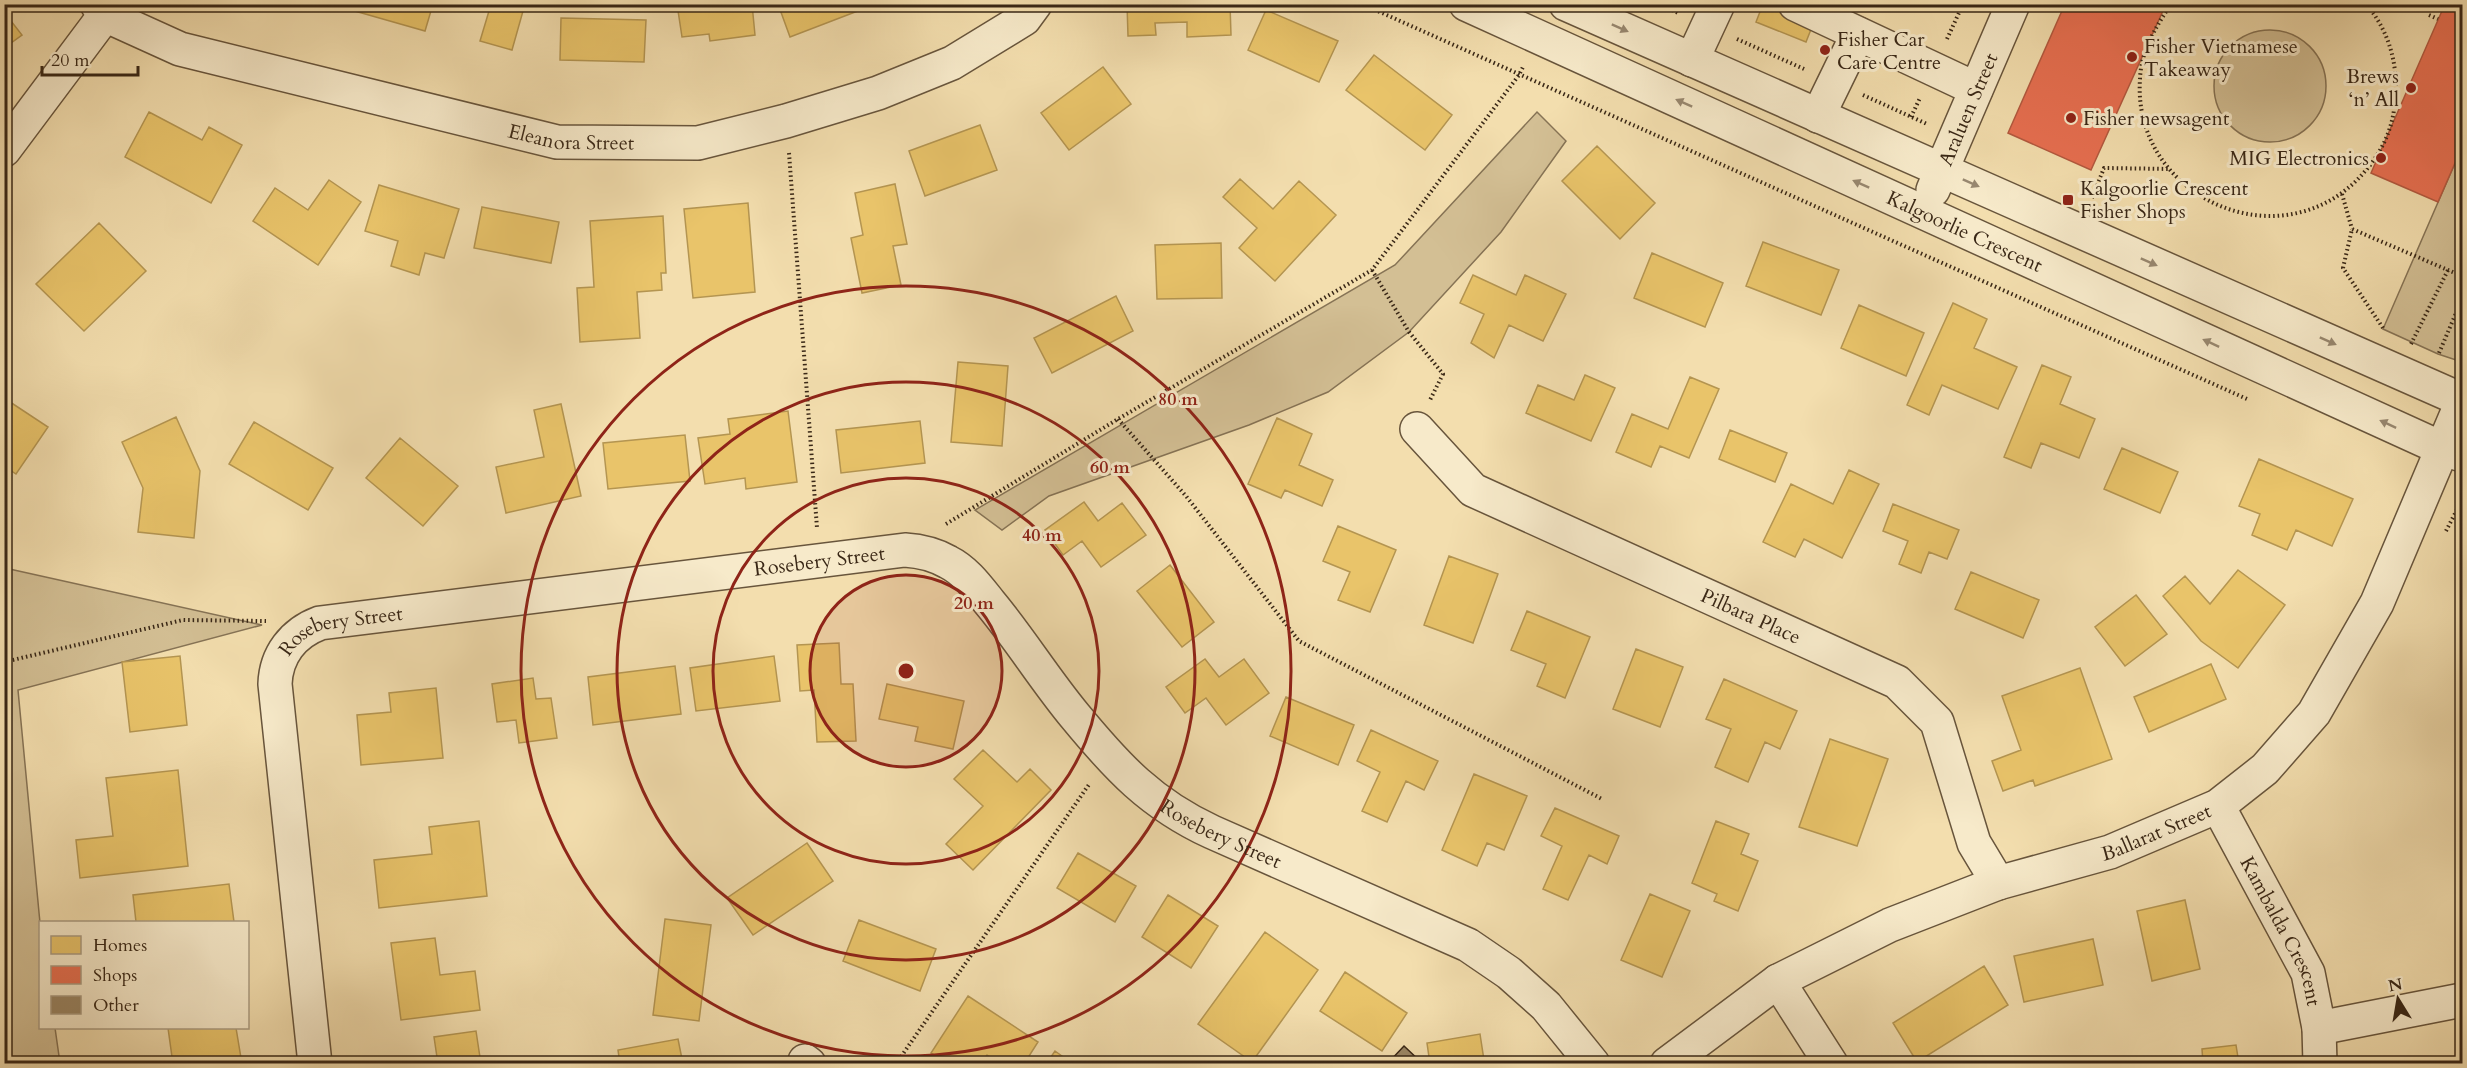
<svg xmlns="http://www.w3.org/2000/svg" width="2467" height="1068" font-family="Cardo,serif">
<rect width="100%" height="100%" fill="#f3deae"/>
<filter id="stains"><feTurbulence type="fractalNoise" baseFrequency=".00333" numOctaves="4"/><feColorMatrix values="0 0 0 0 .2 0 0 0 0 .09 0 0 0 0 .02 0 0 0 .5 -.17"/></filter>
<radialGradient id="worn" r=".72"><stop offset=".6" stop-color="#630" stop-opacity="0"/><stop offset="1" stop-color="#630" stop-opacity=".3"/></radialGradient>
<path fill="#d3bf94" stroke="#867355" stroke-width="1.5" d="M2214 86a56 56 0 1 1 112 0a56 56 0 1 1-112 0Z
M1537,112L1566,141L1501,232L1409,332L1328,392L1249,425L1049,496L1002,530L975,510L1395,265Z
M2462,147V362L2438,354L2383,329Z
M5,568L262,625L18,690L40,923V1028H55L60,1063L5,1064Z"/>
<path fill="#e9c46a" stroke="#b49551" stroke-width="1.5" d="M345,4H433L425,31L344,8Z
M475,4H525L512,50L480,41L489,11L475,7Z
M677,4H752L755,35L710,41L709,34L682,37Z
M778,4H876L790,37Z
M1127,4H1230L1231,35L1187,37V22L1155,23L1156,35L1128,36Z
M1763,4H1821L1806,42L1756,22Z
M1266,10L1338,41L1319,82L1248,50Z
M4,12L22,35L4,48Z
M561,18L646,20L644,62L560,60Z
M1374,55L1452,115L1425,150L1346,90Z
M1103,67L1131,104L1069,150L1041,113Z
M149,112L202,140L209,127L242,145L211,203L125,157Z
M980,125L997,170L925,196L909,151Z
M1597,146L1655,203L1620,239L1562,181Z
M1240,179L1273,209L1299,181L1336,215L1275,281L1239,248L1257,228L1223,197Z
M329,180L361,202L318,265L253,221L275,188L308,210Z
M895,184L907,244L893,246L901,285L862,293L851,238L863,235L855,193Z
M379,185L459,209L444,258L425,253L419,275L391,266L398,241L365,231Z
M748,203L755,292L693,298L684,209Z
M482,207L559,222L551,263L474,248Z
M663,216L666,273H661L662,290L637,292L640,338L580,342L577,288L594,287L590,221Z
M99,223L146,271L84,331L36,284Z
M1763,242L1839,270L1821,315L1746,286Z
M1221,243L1222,298L1157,299L1155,245Z
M1652,253L1723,283L1705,327L1634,298Z
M1473,275L1516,295L1525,275L1566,294L1543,341L1509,325L1494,358L1471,343L1484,314L1460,303Z
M1116,296L1133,331L1052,373L1034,338Z
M1953,303L1987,319L1974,348L2017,367L1998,409L1942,385L1929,415L1907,405Z
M1859,305L1924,333L1906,376L1841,348Z
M958,362L1008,366L1002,446L951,442Z
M2042,365L2071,377L2060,404L2095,419L2079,458L2041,443L2031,468L2004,457Z
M1585,375L1615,388L1591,441L1526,413L1538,385L1574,400Z
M1690,377L1719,389L1689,458L1660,446L1651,467L1616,452L1632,414L1668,429Z
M4,398L48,427L16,474L4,466Z
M561,404L581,496L506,513L496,467L544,457L534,410Z
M788,411L797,482L746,489L745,478L705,484L698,438L730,434L728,419Z
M176,417L200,471L194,538L138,532L143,488L122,442Z
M1277,418L1312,434L1299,465L1333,480L1322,506L1285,490L1281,498L1248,484Z
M920,421L925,463L841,473L836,430Z
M254,422L333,468L308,510L229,464Z
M1730,430L1787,453L1775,482L1719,459Z
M685,435L690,481L608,489L603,443Z
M400,438L458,486L423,526L366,478Z
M2122,448L2178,472L2160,513L2104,489Z
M2259,459L2353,499L2332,546L2296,530L2287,550L2252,535L2260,514L2239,506Z
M1849,470L1879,484L1842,558L1804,539L1795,557L1763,542L1791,484L1833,504Z
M1084,502L1098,521L1122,503L1146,535L1101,567L1082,541L1063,555L1045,530Z
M1893,504L1959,530L1947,559L1929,552L1921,573L1899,564L1908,541L1883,531Z
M1338,526L1396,550L1370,612L1338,600L1350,572L1323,561Z
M1449,556L1498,574L1473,643L1424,625Z
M1170,565L1214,622L1182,647L1137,591Z
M2238,570L2285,605L2238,668L2201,641L2163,596L2185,576L2210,604Z
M1971,572L2039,600L2023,638L1955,609Z
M2136,595L2167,634L2125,666L2095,627Z
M1527,611L1590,637L1565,698L1537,686L1546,664L1511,650Z
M839,643L841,684H853L856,741L817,742L814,690L800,691L797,645Z
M1636,649L1683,667L1660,727L1613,709Z
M180,656L187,725L130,732L122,662Z
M774,656L780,701L696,711L690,668Z
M1205,659L1219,677L1244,659L1269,693L1226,725L1206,698L1185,713L1166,687Z
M2211,664L2226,699L2149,732L2134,697Z
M675,666L681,714L593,725L588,677Z
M2080,668L2112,759L2035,786L2033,780L2003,791L1992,761L2021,750L2002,696Z
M533,678L536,699L551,698L557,738L519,743L516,720L497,722L492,684Z
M1724,679L1797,711L1780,749L1765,742L1748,782L1715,767L1731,729L1706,719Z
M887,684L964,701L953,749L915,741L918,727L879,719Z
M436,688L443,758L361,765L357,715L391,712L389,693Z
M1286,697L1354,725L1338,765L1270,736Z
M1371,730L1438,761L1424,790L1406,781L1387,822L1362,811L1380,772L1357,761Z
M1830,739L1888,759L1857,846L1799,827Z
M983,750L1017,782L1030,769L1051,790L973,870L946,844L983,806L954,779Z
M178,770L188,866L80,878L76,840L113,836L106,778Z
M1474,774L1527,796L1504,850L1487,843L1477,866L1442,850Z
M1555,808L1619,836L1607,864L1589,855L1568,900L1543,889L1562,846L1541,836Z
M479,821L487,896L379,908L374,860L432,854L429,827Z
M1716,821L1749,834L1741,854L1758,861L1738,911L1714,901L1717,894L1692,883Z
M807,843L833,881L753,935L727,898Z
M1078,853L1136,886L1115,922L1057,888Z
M229,884L234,922H136L133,895Z
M1650,894L1690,911L1662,977L1621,960Z
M1168,895L1218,926L1191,968L1142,937Z
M2185,900L2200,969L2152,981L2137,911Z
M665,919L711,925L699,1021L653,1015Z
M859,920L936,949L920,991L843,961Z
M1265,932L1318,970L1252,1062L1198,1024Z
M435,938L440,975L475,971L480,1010L401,1020L391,943Z
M2093,939L2103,985L2024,1002L2014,956Z
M1984,966L2008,1005L1917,1062L1893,1023Z
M1345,972L1407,1013L1382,1051L1320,1011Z
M968,996L1038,1042L1024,1064H1000L987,1055L981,1064H948L931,1053Z
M168,1028H236L242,1064H173Z
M476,1031L481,1064H438L434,1037Z
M1480,1034L1484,1060L1495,1058L1496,1064H1430L1427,1043Z
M678,1039L683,1064H620L618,1050Z
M2236,1045L2239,1064H2203L2202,1049Z
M1055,1051L1073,1064H1046Z"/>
<path fill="#e76f51" stroke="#b3593f" stroke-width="1.5" d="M2065,4H2166L2091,170L2008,133Z
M2445,4L2462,8V147L2438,202L2371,173Z"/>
<path fill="#9a8665" stroke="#392716" stroke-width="1.5" d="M1404,1046L1423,1064H1387Z"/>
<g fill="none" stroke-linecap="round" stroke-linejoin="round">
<defs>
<g id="minor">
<path id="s1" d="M97,4L105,15L180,49L557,142L698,143L786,121L878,93L952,63L1024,19L1035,4"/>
<path id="s2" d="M1466,4L2441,448L2462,455"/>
<path d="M1566,4L2462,400"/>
<path d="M1795,4L1976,89"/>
<path d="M1692,60L1718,4"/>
<path d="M1818,116L1858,34"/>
<path d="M4,150L105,15"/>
<path id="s3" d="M1933,190L2013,4"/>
<path id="s4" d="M1417,429L1473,490L1897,682L1937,722L1974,843L1998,883"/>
<path id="s5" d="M2218,806L2308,973L2319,1028L2320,1064"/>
<path d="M1778,981L1831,1064"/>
<path d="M2319,1028L2462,1000"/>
<path d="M805,1061L809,1064"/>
<path id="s6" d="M315,1064L275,684C276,655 293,633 320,623L905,550C920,551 934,554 948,562C966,571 978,588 990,603C1020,639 1045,680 1075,716C1117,767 1151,804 1212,832L1468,945L1509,973L1546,1006L1593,1064"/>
<path id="s7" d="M1667,1064L1778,981L1890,925L1998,883L2110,852L2218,806L2265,769L2314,713L2377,603L2462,402"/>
</g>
</defs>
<use href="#minor" stroke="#68553c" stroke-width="36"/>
<path stroke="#392716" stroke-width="4" stroke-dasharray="1.5 3" stroke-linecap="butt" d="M1362,4L2247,399
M1660,4L1678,13
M2171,4C2156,27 2141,50 2140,79C2132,194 2273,261 2356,181C2376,161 2390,138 2394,110C2400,73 2392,34 2366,4
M2429,15L2438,19
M1737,39L1804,69
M1947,39L1963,4
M1863,95L1927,124
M1911,117L1920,98
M789,153L817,528
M2342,194L2352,229
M2092,198L2104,168L2170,169
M1372,270L1409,332L1443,374L1430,400
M2383,328L2343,268L2352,229L2462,276
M2411,344L2448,270
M2439,353L2462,299
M1118,419L1186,496L1299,641L1602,799
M946,524L1118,419L1372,270L1519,75L1524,65
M2446,531L2462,500
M4,662L183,620L266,621
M896,1064L1090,783"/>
<use href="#minor" stroke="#f7eaca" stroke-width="33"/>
</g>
<defs><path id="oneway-solid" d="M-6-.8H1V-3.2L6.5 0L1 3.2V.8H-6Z" transform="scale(1.5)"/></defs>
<g fill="#988870">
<use href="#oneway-solid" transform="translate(1620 28) rotate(24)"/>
<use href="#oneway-solid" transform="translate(1684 103) rotate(-156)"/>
<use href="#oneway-solid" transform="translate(1971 183) rotate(24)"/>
<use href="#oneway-solid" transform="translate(1861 184) rotate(-156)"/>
<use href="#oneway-solid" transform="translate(2149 262) rotate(24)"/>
<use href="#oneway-solid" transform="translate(2328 341) rotate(24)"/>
<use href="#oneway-solid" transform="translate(2211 343) rotate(-155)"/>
<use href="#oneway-solid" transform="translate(2388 424) rotate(-155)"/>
</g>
<circle cx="906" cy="671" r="96" fill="#8f2418" fill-opacity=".12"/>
<g fill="none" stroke="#8f2418" stroke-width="3">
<circle cx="906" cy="671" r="96"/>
<circle cx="906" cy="671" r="193"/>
<circle cx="906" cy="671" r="289"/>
<circle cx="906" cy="671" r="385"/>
</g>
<g fill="#8f2418" stroke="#f7eaca" stroke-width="2">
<circle cx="1825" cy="50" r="6"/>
<circle cx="2132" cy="57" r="6"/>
<circle cx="2411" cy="88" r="6"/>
<circle cx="2071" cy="118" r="6"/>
<circle cx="2381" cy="158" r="6"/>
<rect x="2062" y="194" width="12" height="12" rx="3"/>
</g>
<g text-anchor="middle" stroke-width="6" stroke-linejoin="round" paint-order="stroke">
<g font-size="20" fill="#392716" stroke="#f7eaca" text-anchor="start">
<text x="1837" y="46">Fisher Car<tspan x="1837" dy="23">Care Centre</tspan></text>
<text x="2144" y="53">Fisher Vietnamese<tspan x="2144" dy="23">Takeaway</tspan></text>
<text x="2399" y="83" text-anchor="end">Brews<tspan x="2399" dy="23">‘n’ All</tspan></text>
<text x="2083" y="125">Fisher newsagent</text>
<text x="2369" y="165" text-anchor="end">MIG Electronics</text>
<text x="2080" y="195">Kalgoorlie Crescent<tspan x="2080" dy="23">Fisher Shops</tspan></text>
</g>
<g font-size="20" fill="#392716" stroke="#f7eaca">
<text dy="7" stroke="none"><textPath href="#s3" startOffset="88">Araluen Street</textPath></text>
<text dy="7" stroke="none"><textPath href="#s1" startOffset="498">Eleanora Street</textPath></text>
<text dy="7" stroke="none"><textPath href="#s2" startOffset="548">Kalgoorlie Crescent</textPath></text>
<text dy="7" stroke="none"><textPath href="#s6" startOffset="966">Rosebery Street</textPath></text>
<text dy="7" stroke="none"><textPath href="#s4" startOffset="388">Pilbara Place</textPath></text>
<text dy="7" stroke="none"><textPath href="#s6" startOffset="480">Rosebery Street</textPath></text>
<text dy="7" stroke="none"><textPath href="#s7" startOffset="546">Ballarat Street</textPath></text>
<text dy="7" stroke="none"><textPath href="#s6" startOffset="1488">Rosebery Street</textPath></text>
<text dy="7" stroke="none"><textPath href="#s5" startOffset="141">Kambalda Crescent</textPath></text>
</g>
</g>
<circle cx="906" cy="671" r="9" fill="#8f2418" stroke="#f7eaca" stroke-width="3"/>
<g font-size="18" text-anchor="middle" font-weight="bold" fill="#8f2418" stroke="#f7eaca" stroke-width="6" stroke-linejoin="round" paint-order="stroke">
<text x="1178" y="405">80 m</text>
<text x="1110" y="473">60 m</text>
<text x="1042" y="541">40 m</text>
<text x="974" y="609">20 m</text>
</g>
<rect width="2467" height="1068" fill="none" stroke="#f3deae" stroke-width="24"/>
<rect x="6" y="6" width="2455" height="1056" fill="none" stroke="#392716" stroke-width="3"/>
<rect x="12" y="12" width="2443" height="1044" fill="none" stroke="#392716" stroke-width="1.5"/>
<rect x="39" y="921" width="210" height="108" fill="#f7eaca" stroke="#ab9c82" stroke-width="1.5"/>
<rect x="51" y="936" width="30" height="18" fill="#e9c46a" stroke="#ab9c82" stroke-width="1.5"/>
<text x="93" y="951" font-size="18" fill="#392716">Homes</text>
<rect x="51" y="966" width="30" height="18" fill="#e76f51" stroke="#ab9c82" stroke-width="1.5"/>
<text x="93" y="981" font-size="18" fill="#392716">Shops</text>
<rect x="51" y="996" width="30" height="18" fill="#9a8665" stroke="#ab9c82" stroke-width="1.5"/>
<text x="93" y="1011" font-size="18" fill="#392716">Other</text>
<g transform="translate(2398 999) rotate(349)" stroke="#f7eaca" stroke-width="4.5" paint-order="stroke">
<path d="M0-4.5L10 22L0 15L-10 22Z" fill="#392716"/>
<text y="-9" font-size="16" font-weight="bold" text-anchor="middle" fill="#392716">N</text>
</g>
<path d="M42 66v9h96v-9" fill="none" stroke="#392716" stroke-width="3"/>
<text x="51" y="66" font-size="18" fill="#392716" stroke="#f7eaca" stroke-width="4.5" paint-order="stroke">20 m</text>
<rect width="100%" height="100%" filter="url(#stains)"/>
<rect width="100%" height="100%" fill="url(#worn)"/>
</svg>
